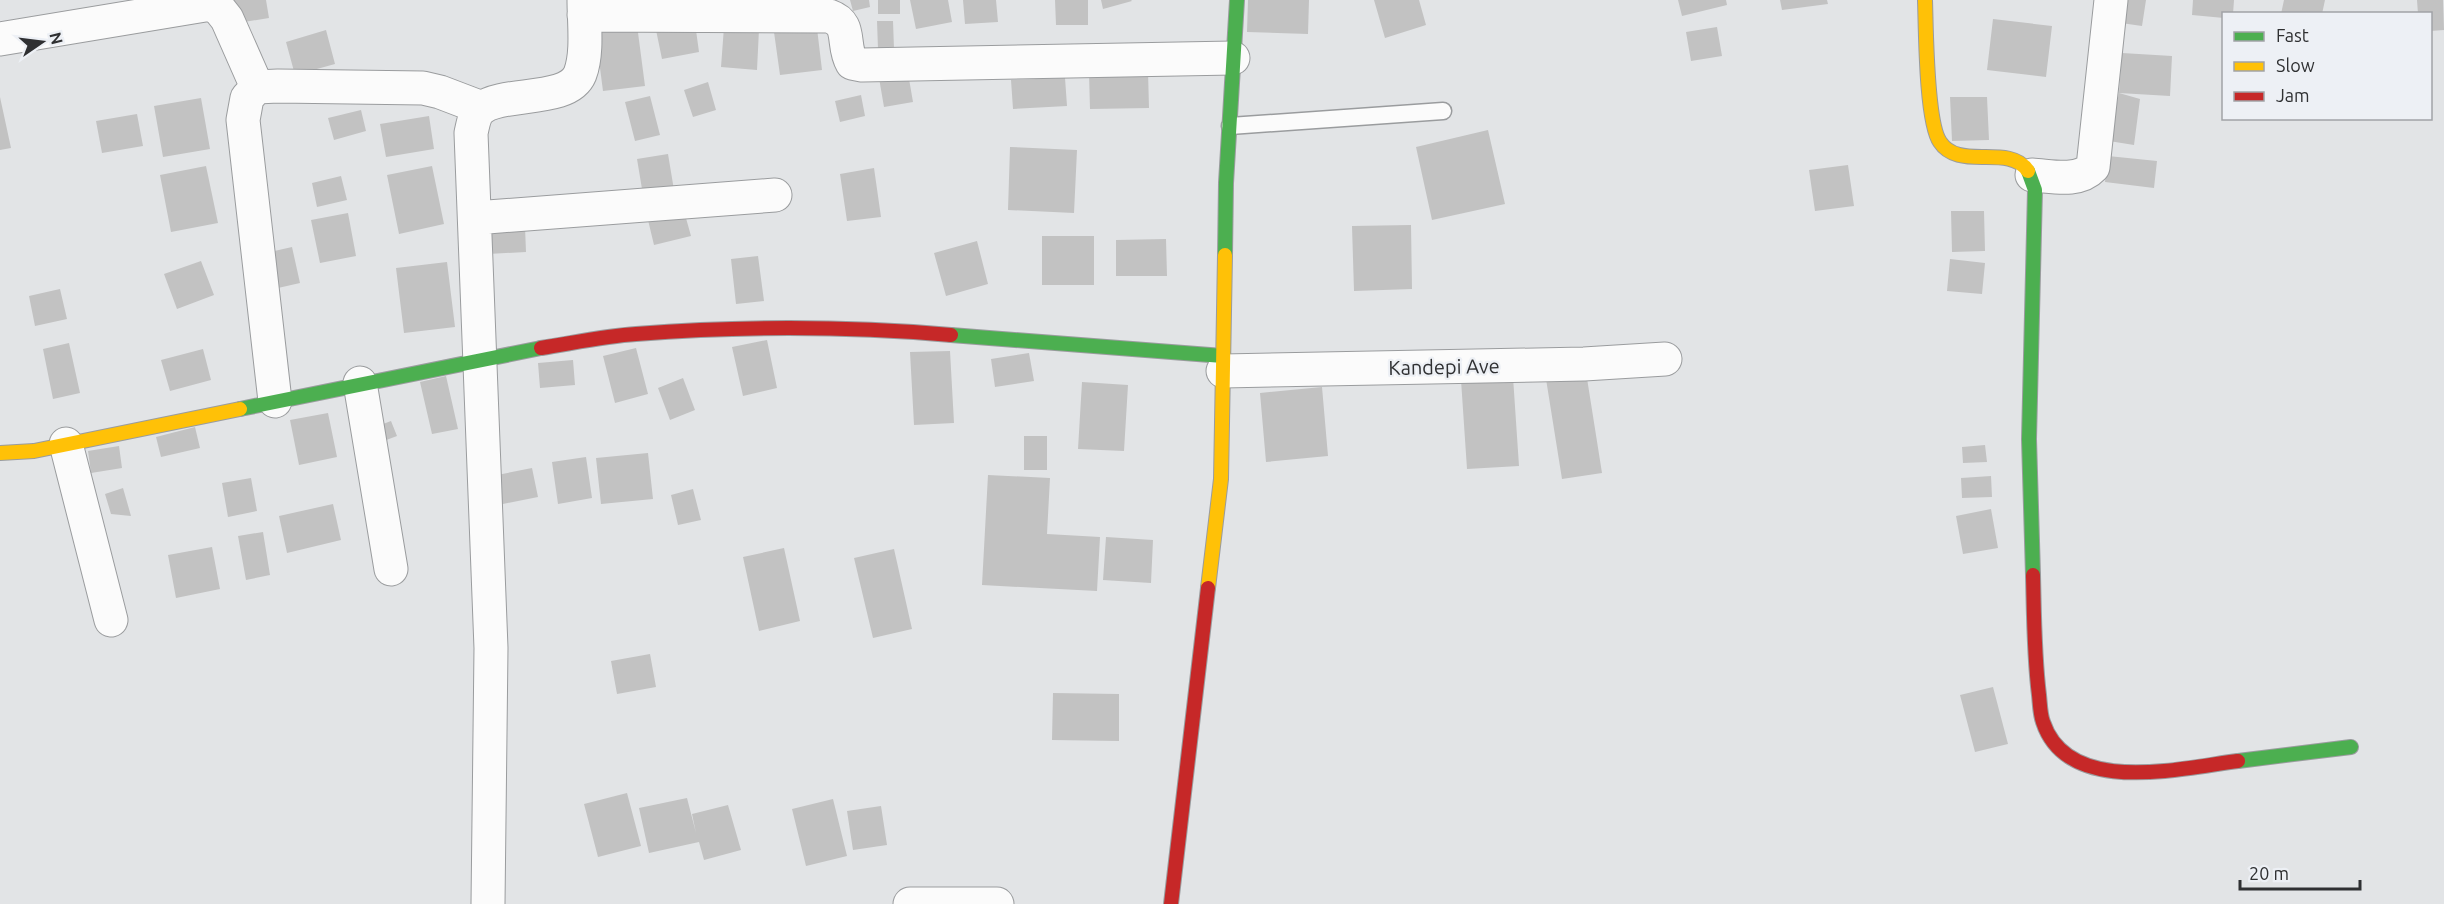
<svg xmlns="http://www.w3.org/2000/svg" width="2444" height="904" font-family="Ubuntu,sans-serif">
<rect width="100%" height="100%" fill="#e2e4e6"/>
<path fill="#c2c2c2" d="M234,0H266L269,18L238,23Z
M850,0H869L870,7L853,11Z
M878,0H900V14H878Z
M910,0H948L952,22L916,29Z
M963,0H996L998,22L965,24Z
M1055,0H1088V25H1056Z
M1101,0H1131L1132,1L1103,9Z
M1248,0H1309L1308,34L1247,32Z
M1374,0H1419L1426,25L1385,38Z
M1678,0H1726L1727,5L1682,16Z
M1780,0H1827L1828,4L1782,10Z
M2125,0H2146L2142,26L2121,23Z
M2193,0H2234L2233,14H2224V18L2192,15Z
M2284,0H2325L2322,14H2281Z
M2417,0H2443L2444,30L2430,31V14H2418Z
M1993,19L2052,26L2046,77L1987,70Z
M816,20L822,70L780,75L773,25Z
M877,21H893L894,49H878Z
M695,23L699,52L662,59L656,30Z
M637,25L645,86L603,91L595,30Z
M724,27L759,29L757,70L721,67Z
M1717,27L1722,56L1691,61L1686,32Z
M326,30L335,64L295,75L286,42Z
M2122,53L2172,56L2170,96L2119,93Z
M1148,71L1149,108L1090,109L1089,73Z
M908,73L913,102L884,107L879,78Z
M1065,78L1067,106L1013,109L1011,80Z
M708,82L716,110L693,117L684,90Z
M2119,93L2140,99L2134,145L2109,141Z
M861,95L865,116L840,122L835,101Z
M650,96L660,135L635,141L625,102Z
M0,97L11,148L0,150Z
M1950,97H1987L1989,140L1952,141Z
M201,98L210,149L163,157L154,106Z
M361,110L366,131L334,140L328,118Z
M137,114L143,146L102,153L96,121Z
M429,116L434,149L386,157L380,124Z
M1488,130L1505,204L1432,220L1416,147Z
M1010,147L1077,150L1074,213L1008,210Z
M668,154L674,190L643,195L637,159Z
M2108,156L2157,161L2154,188L2105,182Z
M1848,165L1854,206L1815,211L1809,170Z
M206,166L218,223L171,232L160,175Z
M432,166L444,224L399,234L387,175Z
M874,168L881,217L847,221L840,174Z
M341,176L347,200L317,207L312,183Z
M684,211L691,236L654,245L648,220Z
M1951,211H1984L1985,251L1952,252Z
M348,213L356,256L320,263L311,220Z
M1411,225L1412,289L1354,291L1352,226Z
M525,227L526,252L488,254L486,229Z
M1042,236H1094V285H1042Z
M1166,239L1167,276H1116V240Z
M977,241L988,284L946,296L934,253Z
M292,247L300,283L278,288L270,252Z
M758,256L764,301L736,304L731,259Z
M1950,259L1985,263L1982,294L1947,291Z
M201,261L214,295L177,309L164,274Z
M447,262L455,327L404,333L396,268Z
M60,289L67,319L35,326L29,296Z
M767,340L777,388L743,396L732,347Z
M69,343L80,393L53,399L43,349Z
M636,348L648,394L615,403L603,356Z
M203,349L211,380L170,391L161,360Z
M950,351L954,423L914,425L910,352Z
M1029,353L1034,381L995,387L991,359Z
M573,360L575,385L540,388L538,363Z
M1586,372L1602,473L1562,479L1546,379Z
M446,376L458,429L432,434L420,382Z
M1513,377L1519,466L1467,469L1461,380Z
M683,378L695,410L670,420L658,388Z
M1082,382L1128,385L1124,451L1078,449Z
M1322,387L1328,456L1266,462L1260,393Z
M328,413L337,457L299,465L290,420Z
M391,421L397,436L381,442L375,427Z
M195,427L200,448L161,457L156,437Z
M1024,436H1047V470H1024Z
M1985,445L1987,462L1963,463L1962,447Z
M119,446L122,468L91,473L88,451Z
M648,453L653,499L601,504L596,458Z
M586,457L592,498L558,504L552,462Z
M532,468L538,497L498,505L492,476Z
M988,475L1050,478L1047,534L1100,537L1097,591L982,585Z
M1991,476L1992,497L1962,498L1961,478Z
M251,478L257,511L228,517L222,483Z
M123,488L131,516L111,514L105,494Z
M693,489L701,520L678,525L671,495Z
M333,504L341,540L287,553L279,516Z
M1991,509L1998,548L1963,554L1956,516Z
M263,532L270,575L246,580L238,536Z
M1106,537L1153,540L1151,583L1103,580Z
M212,547L220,589L176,598L168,555Z
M784,548L800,621L759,631L743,557Z
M894,549L912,629L873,638L854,558Z
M650,654L656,687L617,694L611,661Z
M1993,687L2008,744L1975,752L1960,695Z
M1053,693L1119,694V741L1052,740Z
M627,793L641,846L598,857L584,804Z
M687,798L696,833L692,814L728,805L741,850L704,860L699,842L649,853L639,808Z
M833,799L847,856L806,866L792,809Z
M881,806L887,845L853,850L847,811Z"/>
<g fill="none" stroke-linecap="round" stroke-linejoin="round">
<defs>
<path id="lane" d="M1230,126L1443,111"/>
<path id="street" d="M584,15L829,16C853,24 841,44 852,63L862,65L1233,58
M0,39L211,4L220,10L227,19L257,87
M2032,175C2052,176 2078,183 2093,167L2111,0
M475,218L775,195
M1223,371L1584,364L1665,359
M360,383L391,569
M275,401L243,120L247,98L257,87L278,86L423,88L440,92L482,108
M66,444L111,620
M488,904L491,648L471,133C473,125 474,113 482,108C504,91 568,103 580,74C588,53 584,23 584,0
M910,904H997"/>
<path id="fast" d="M2028,171L2035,190L2029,439L2033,575
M1225,255L1226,183L1237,0
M951,335L1223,356
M240,409L541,348
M2238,761L2351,747"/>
<path id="slow" d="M1925,0C1926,28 1926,122 1940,142C1949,156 1966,157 1982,157C1998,157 2018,156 2028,171
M0,453L34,451L240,409
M1208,588L1221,479L1225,255"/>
<path id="jam" d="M541,348C573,343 605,336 636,334C741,326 846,326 951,335
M2033,575C2034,615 2034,655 2039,695C2040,704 2040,714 2043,722C2068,797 2181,768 2238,761
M1171,904L1208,588"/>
</defs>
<use href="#lane" stroke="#9a9c9e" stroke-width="19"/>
<use href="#street" stroke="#9a9c9e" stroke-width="35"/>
<use href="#fast" stroke="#9a9c9e" stroke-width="16"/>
<use href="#slow" stroke="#9a9c9e" stroke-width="16"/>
<use href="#jam" stroke="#9a9c9e" stroke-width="16"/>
<use href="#lane" stroke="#fbfbfb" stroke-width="16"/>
<use href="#street" stroke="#fbfbfb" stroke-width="33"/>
<use href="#fast" stroke="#4caf50" stroke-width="14"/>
<use href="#slow" stroke="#ffc107" stroke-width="14"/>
<use href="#jam" stroke="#c62828" stroke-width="14"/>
</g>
<g text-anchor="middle" stroke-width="4.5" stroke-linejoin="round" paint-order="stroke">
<g font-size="20" fill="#2f3032" stroke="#edf0f5">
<text transform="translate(1444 367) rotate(-1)" y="7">Kandepi Ave</text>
</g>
</g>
<rect x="2222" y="12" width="210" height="108" fill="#edf0f5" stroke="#a1a3a7" stroke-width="1.5"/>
<rect x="2234" y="32" width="30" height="9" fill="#4caf50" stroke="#a1a3a7" stroke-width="1.5"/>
<text x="2276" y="42" font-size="18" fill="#2f3032">Fast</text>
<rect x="2234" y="62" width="30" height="9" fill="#ffc107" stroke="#a1a3a7" stroke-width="1.5"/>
<text x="2276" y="72" font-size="18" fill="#2f3032">Slow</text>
<rect x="2234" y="92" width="30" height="9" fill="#c62828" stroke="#a1a3a7" stroke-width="1.5"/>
<text x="2276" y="102" font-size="18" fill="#2f3032">Jam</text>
<g transform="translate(42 42) rotate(76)" stroke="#edf0f5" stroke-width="4.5" paint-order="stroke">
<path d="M0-4.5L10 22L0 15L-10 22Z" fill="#2f3032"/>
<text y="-9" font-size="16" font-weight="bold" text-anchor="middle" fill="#2f3032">N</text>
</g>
<path d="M2240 880v9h120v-9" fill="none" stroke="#2f3032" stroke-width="3"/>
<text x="2249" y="880" font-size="18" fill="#2f3032" stroke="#edf0f5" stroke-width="4.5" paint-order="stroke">20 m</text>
</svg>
